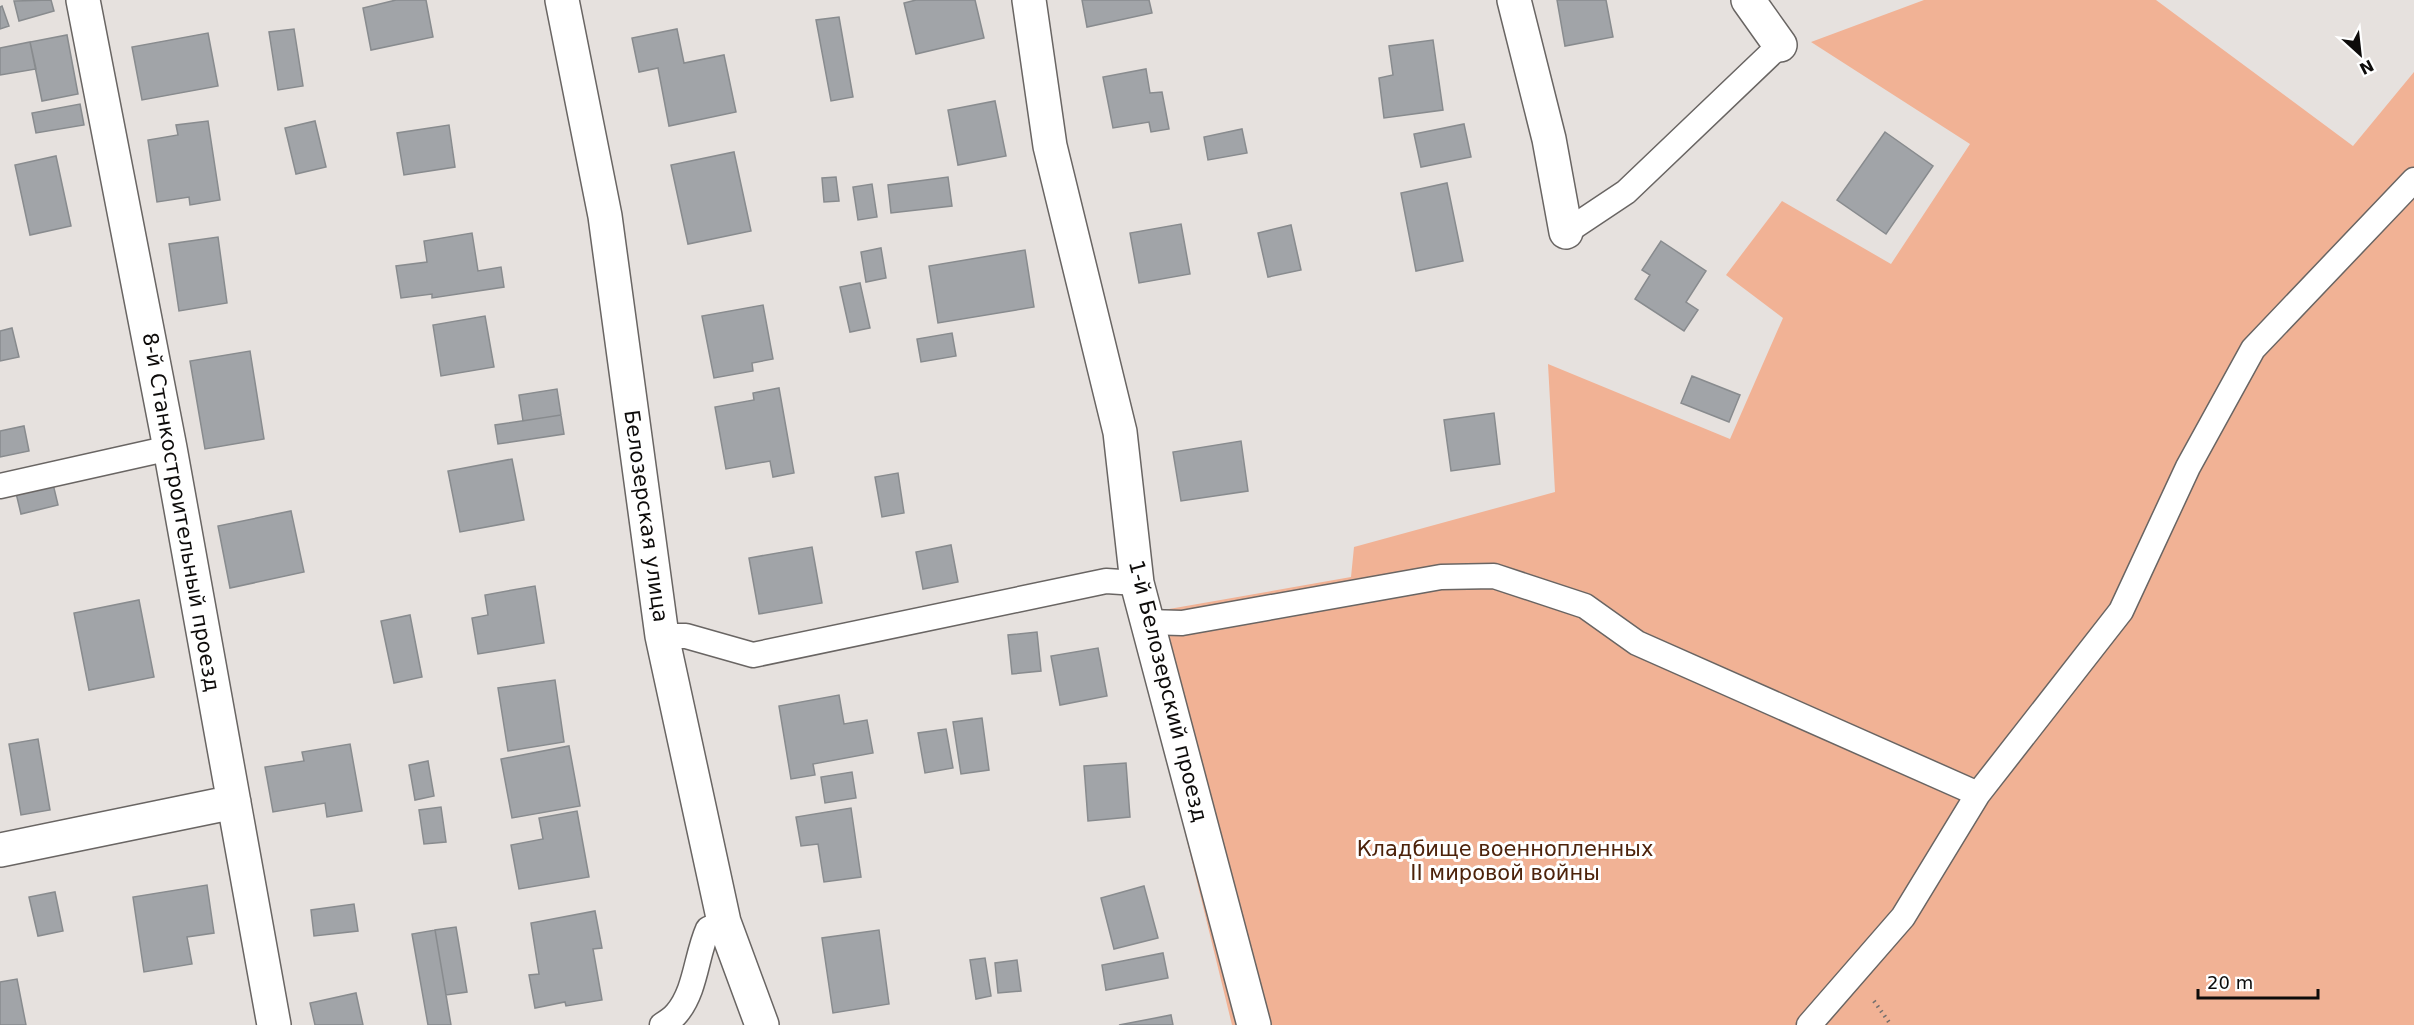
<svg xmlns="http://www.w3.org/2000/svg" width="2414" height="1025" font-family="'DejaVu Sans',sans-serif">
<rect width="100%" height="100%" fill="#e6e1de"/>
<path fill="#f1b295" d="M1924,0H2156L2353,146L2414,72V1025H1232L1134,624L1169,609L1351,577L1354,547L1555,492L1548,364L1730,439L1783,318L1726,275L1782,201L1891,264L1970,144L1811,42Z"/>
<path fill="#a1a4a8" stroke="#888b8e" stroke-width="1.5" d="M51,0L54,11L19,21L14,1Z
M396,0H426L433,37L371,50L363,8Z
M916,0H975L984,38L916,54L904,3Z
M1082,0H1149L1152,13L1087,27Z
M1557,0H1606L1613,37L1565,46Z
M2,6L9,26L0,29V7Z
M839,17L853,97L831,101L816,20Z
M294,29L303,86L278,90L269,32Z
M677,29L684,63L724,55L736,112L669,126L658,68L639,72L632,38Z
M208,33L218,86L142,100L132,47Z
M67,35L78,94L42,101L30,42Z
M1433,40L1443,110L1384,118L1379,78L1393,75L1389,46Z
M30,42L36,69L0,75V48Z
M1146,69L1150,93L1162,92L1169,129L1151,132L1149,122L1113,128L1103,77Z
M995,101L1006,156L958,165L948,110Z
M80,104L84,125L36,133L32,113Z
M208,121L220,200L190,205L189,197L157,202L148,140L178,135L176,125Z
M315,121L326,167L296,174L285,128Z
M1464,124L1471,157L1421,167L1414,134Z
M449,125L455,167L404,175L397,133Z
M1242,129L1247,153L1208,160L1204,137Z
M1885,132L1933,166L1886,234L1837,200Z
M734,152L751,231L688,244L671,165Z
M56,156L71,226L30,235L15,165Z
M836,177L839,201L824,202L822,178Z
M948,177L952,206L891,213L888,185Z
M1447,183L1463,261L1416,271L1401,193Z
M872,184L877,217L858,220L853,187Z
M1181,224L1190,274L1139,283L1130,233Z
M1291,225L1301,270L1268,277L1258,233Z
M472,233L478,271L501,267L504,287L432,298V294L401,298L396,266L427,262L424,241Z
M218,237L227,303L179,311L169,244Z
M1661,241L1706,271L1686,302L1698,310L1684,331L1635,299L1650,275L1642,270Z
M881,248L886,278L866,282L861,252Z
M1025,250L1034,307L938,323L929,266Z
M860,283L870,328L850,332L840,287Z
M763,305L773,359L752,363L753,371L714,378L702,316Z
M485,316L494,367L441,376L433,325Z
M12,328L19,357L0,361V331Z
M952,333L956,356L921,362L917,339Z
M250,351L264,439L205,449L190,361Z
M1692,376L1740,395L1729,422L1681,403Z
M779,388L794,473L773,477L770,461L726,469L715,407L754,400L753,393Z
M557,389L561,415L523,421L519,395Z
M1494,413L1500,464L1451,471L1444,420Z
M561,415L564,434L498,444L495,425Z
M24,426L29,451L0,457V431Z
M1241,441L1248,491L1181,501L1173,452Z
M512,459L524,520L460,532L448,471Z
M898,473L904,513L882,517L875,477Z
M53,484L58,505L21,514L16,493Z
M291,511L304,572L230,588L218,526Z
M951,545L958,582L923,589L916,552Z
M812,547L822,603L759,614L749,558Z
M535,586L544,643L478,654L472,618L488,615L485,595Z
M139,600L154,677L89,690L74,613Z
M410,615L422,677L394,683L381,621Z
M1037,632L1041,671L1012,674L1008,635Z
M1098,648L1107,696L1060,705L1051,656Z
M555,680L564,742L508,751L498,688Z
M839,695L844,724L867,720L873,753L813,764L815,775L791,779L779,706Z
M982,718L989,770L961,774L953,722Z
M946,729L953,768L925,773L918,733Z
M38,739L50,810L21,815L9,744Z
M350,744L362,811L327,817L325,803L273,812L265,767L304,761L302,752Z
M569,746L580,806L512,818L501,759Z
M428,761L434,796L415,800L409,765Z
M1126,763L1130,817L1088,821L1084,766Z
M852,772L856,798L825,803L821,777Z
M441,807L446,842L424,844L419,810Z
M851,808L861,877L824,882L818,844L801,846L796,817Z
M577,811L589,877L519,889L511,845L543,839L539,818Z
M207,885L214,933L187,937L192,964L144,972L133,897Z
M1144,886L1158,938L1114,949L1101,898Z
M55,892L63,931L38,936L29,897Z
M354,904L358,931L314,936L311,910Z
M595,911L602,948L593,949L602,1000L566,1006L565,1002L535,1008L529,975L539,974L531,923Z
M456,927L467,992L446,995L435,930Z
M435,930L446,995L451,1025H428L412,934Z
M879,930L889,1004L833,1013L822,938Z
M1163,953L1168,978L1106,990L1102,965Z
M985,958L991,996L976,999L970,960Z
M1017,960L1021,991L998,993L995,963Z
M17,979L26,1025H0V982Z
M356,993L363,1025H315L310,1003Z
M1171,1015L1173,1025H1119Z"/>
<g fill="none" stroke-linecap="round" stroke-linejoin="round">
<defs>
<path id="lane" d="M1566,232L1626,192L1780,45
M0,486L170,448
M1147,622L1182,623L1441,577L1494,576L1585,606L1637,643L1978,794
M662,636H686L753,655L1106,581L1137,583
M662,1025C667,1022 673,1018 677,1013C696,990 696,956 708,929L724,922
M1809,1025L1903,917L1978,794L2121,611L2188,467L2253,349L2414,180"/>
<path id="street" d="M83,0L170,448L274,1025
M562,0L605,216L662,636L724,922L762,1025
M1029,0L1050,146L1120,432L1137,583L1254,1025
M1514,0L1549,139L1566,232
M1748,0L1780,45
M0,850L234,802"/>
</defs>
<use href="#lane" stroke="#696563" stroke-width="27"/>
<use href="#street" stroke="#696563" stroke-width="36"/>
<path stroke="#736f6d" stroke-width="4" stroke-dasharray="1.5 4.5" stroke-linecap="butt" d="M1874,1001L1891,1025"/>
<use href="#lane" stroke="#fff" stroke-width="24"/>
<use href="#street" stroke="#fff" stroke-width="33"/>
</g>
<g text-anchor="middle" stroke-width="6" stroke-linejoin="round" paint-order="stroke">
<g font-size="21" fill="#0d0b0a" stroke="#fff">
<text transform="translate(181 512) rotate(80)" y="7">8-й Станкостроительный проезд</text>
<text transform="translate(646 516) rotate(82)" y="7">Белозерская улица</text>
<text transform="translate(1168 691) rotate(76)" y="7">1-й Белозерский проезд</text>
</g>
<g font-size="21" fill="#4c220a" stroke="#fff">
<text x="1505" y="856">Кладбище военнопленных<tspan x="1505" dy="24">II мировой войны</tspan></text>
</g>
</g>
<g transform="translate(2360 54) rotate(153)" stroke="#ffffff" stroke-width="4.5" paint-order="stroke">
<path d="M0-4.5L10 22L0 15L-10 22Z" fill="#0d0b0a"/>
<text y="-9" font-size="16" font-weight="bold" text-anchor="middle" fill="#0d0b0a">N</text>
</g>
<path d="M2198 989v9h120v-9" fill="none" stroke="#0d0b0a" stroke-width="3"/>
<text x="2207" y="989" font-size="18" fill="#0d0b0a" stroke="#ffffff" stroke-width="4.5" paint-order="stroke">20 m</text>
</svg>
